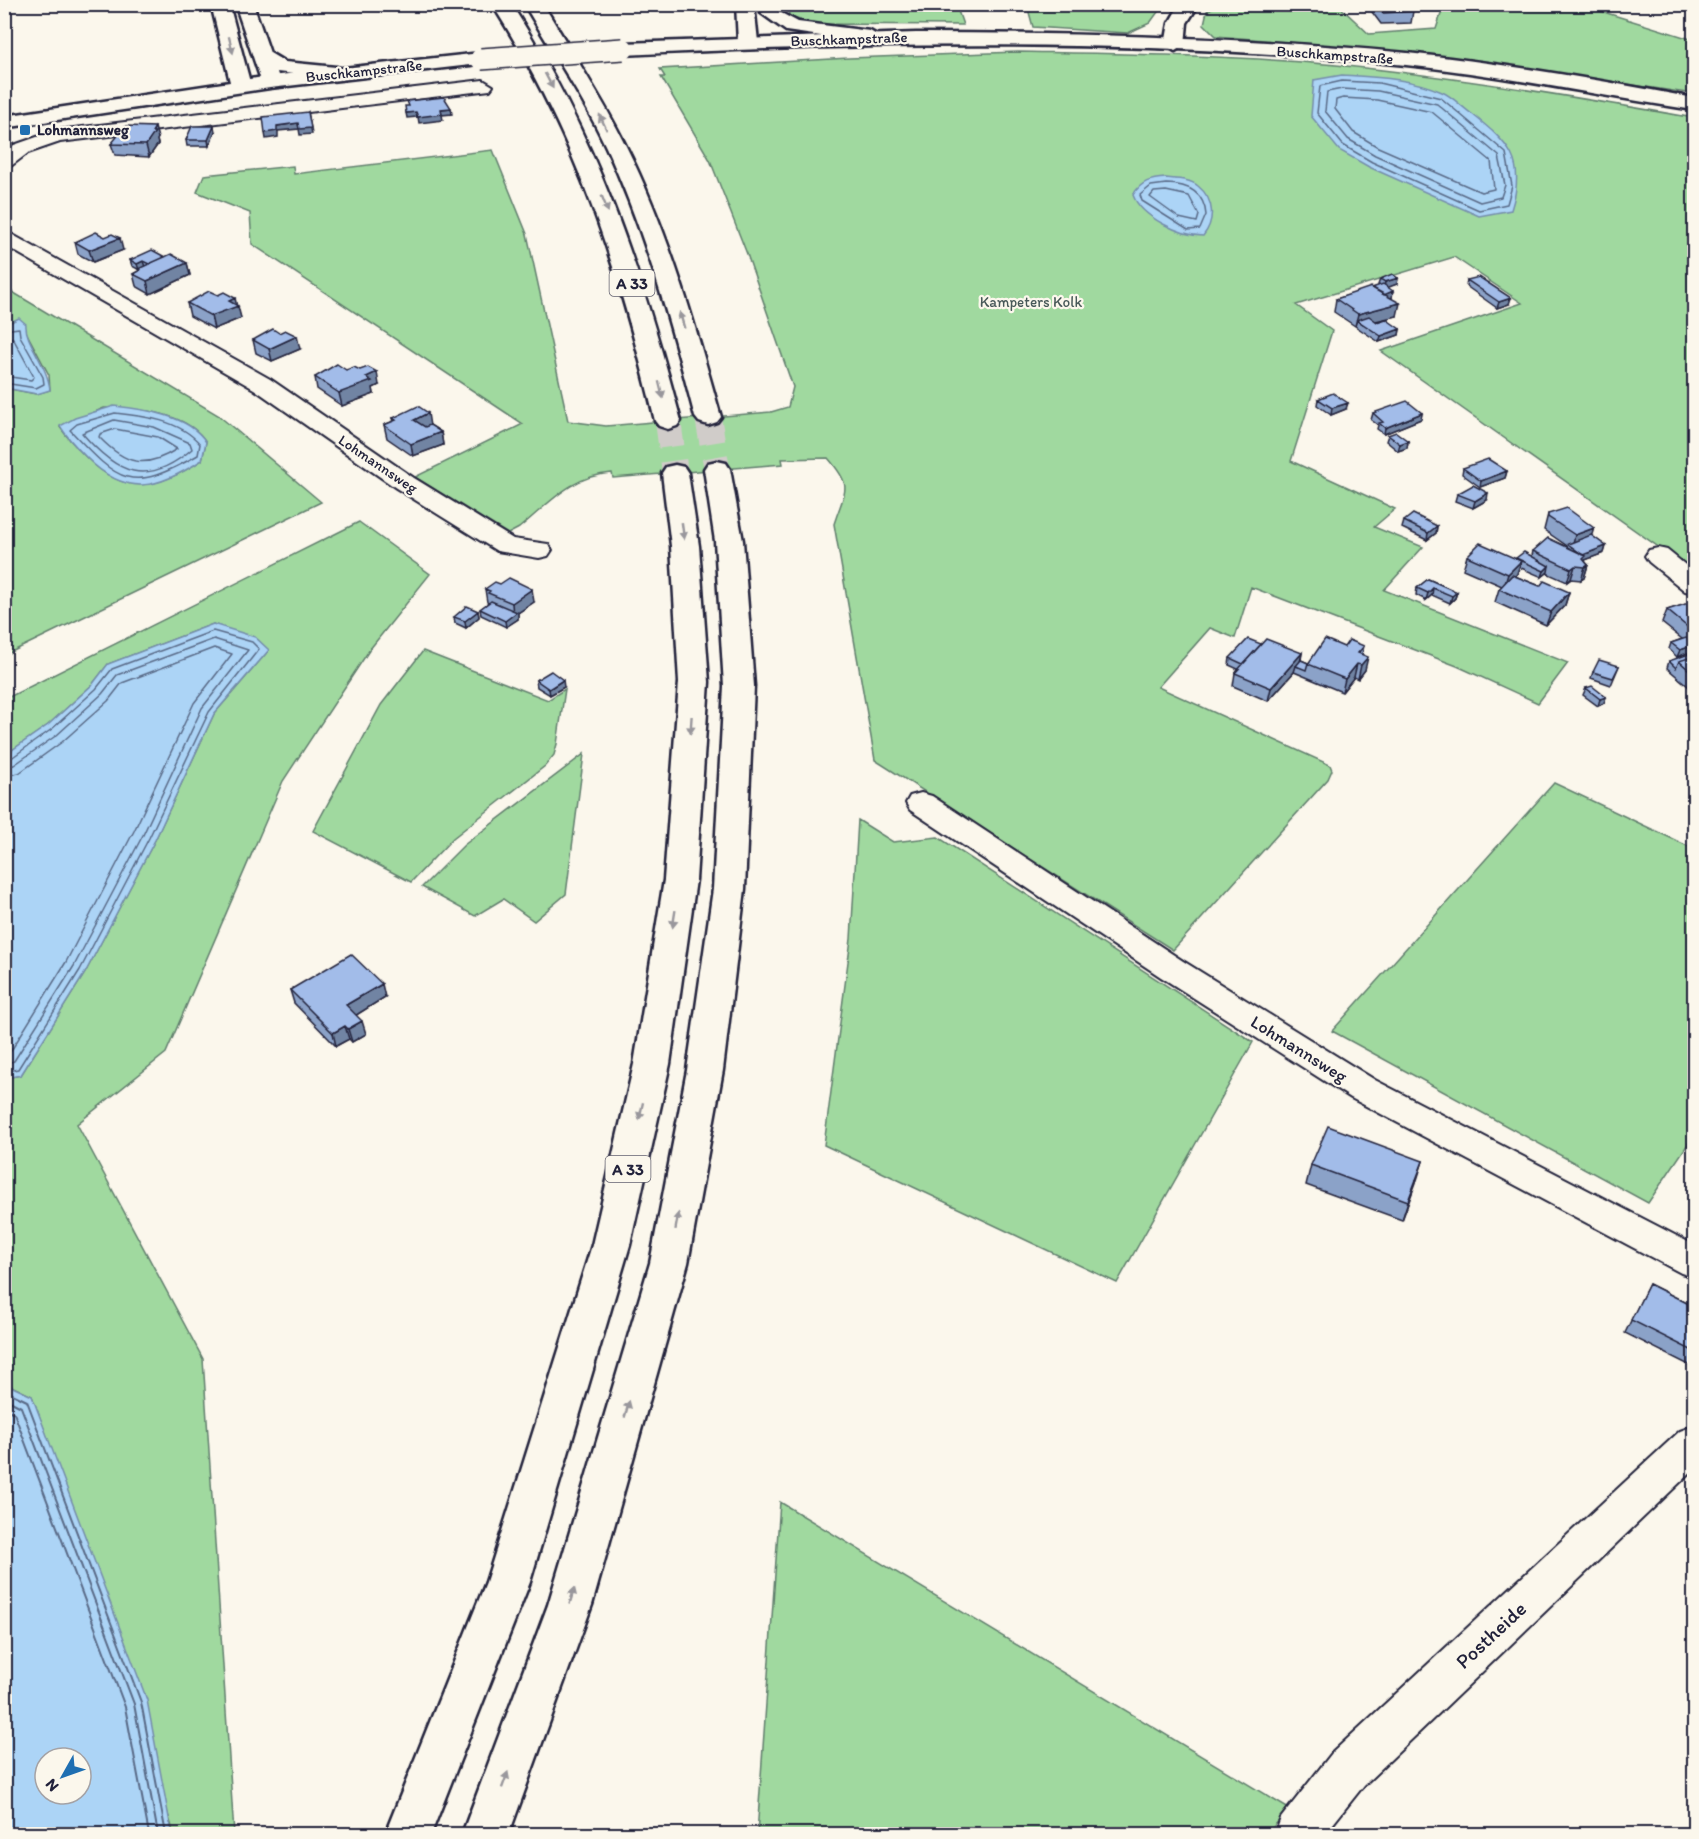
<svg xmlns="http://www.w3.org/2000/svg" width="1699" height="1839" font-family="Itim,sans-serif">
<rect width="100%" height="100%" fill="#fbf7ec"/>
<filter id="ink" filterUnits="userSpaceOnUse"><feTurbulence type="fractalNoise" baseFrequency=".0167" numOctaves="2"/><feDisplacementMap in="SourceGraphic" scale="12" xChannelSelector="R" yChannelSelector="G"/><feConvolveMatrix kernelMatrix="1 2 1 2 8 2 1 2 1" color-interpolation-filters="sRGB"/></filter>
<g filter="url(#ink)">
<path fill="#a0d99f" stroke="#617e6d" stroke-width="1.5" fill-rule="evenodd" d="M788,5H956L963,25L815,24L789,17Z
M1027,5V4L1163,5L1150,23L1128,33L1033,27Z
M1217,5H1338L1369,34L1436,29L1444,5H1581L1694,40V94L1408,52L1216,36L1204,24L1207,11Z
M1018,52C1124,54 1230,55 1336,65C1456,77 1575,97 1694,118V572L1381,351L1522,303L1454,257L1296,305L1332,331L1291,461L1395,509L1374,527L1423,547L1384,590L1568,663L1538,703L1457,666L1251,587L1235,638L1210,628L1158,687L1330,765L1332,770L1328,779L1173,950L875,760L834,524C845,489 854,488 828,458L782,459L783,464L613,478L612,473C570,476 550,503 519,528L508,534L415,477L523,424L252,244L250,213L197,192L204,175L293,166L294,174L493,150L527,234L568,421L606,426L771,412L788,407L793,387L747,254L710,160L661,77H665L660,69L849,58Z
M4,287L218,415L321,502L5,655V388L36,394L50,390L49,375L19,319L5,325ZM104,408C137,408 187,412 206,442L202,460C158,488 127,498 87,458C77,448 68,439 60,427Z
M359,522L430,574L370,649L283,781L166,1053L77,1124L203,1359L234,1834H172V1827L79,1525L32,1396L5,1383L4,1078L21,1075L85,973L155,840L214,714L269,650L213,624L108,664L92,685L48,725L5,755V699Z
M423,651L548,700L565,689L557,744L554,755L545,766L453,838L411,882L313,831L381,705Z
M584,754L566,894L534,921L503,899L475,916L422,887L464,845Z
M1554,783L1694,849V1135L1648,1203L1332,1031Z
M858,820L893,842L938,837L1253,1042L1117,1283L824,1145L851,939Z
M780,1502L1289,1809L1267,1834H757Z"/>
<path fill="#acd4f6" stroke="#758dab" stroke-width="1.5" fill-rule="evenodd" d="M1342,75C1374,77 1412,78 1442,92C1452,96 1462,107 1472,114C1509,144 1527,160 1511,210L1479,216L1369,167L1339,150L1311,116L1314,80Z
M1166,178C1176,179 1190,179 1198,186C1215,200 1215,221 1203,236C1181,236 1141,217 1133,195C1141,181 1151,179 1166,178Z
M19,318L26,324C24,341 48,365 50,390L37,394L5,388V325Z
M114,406C143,409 189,415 206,442L202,460C158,489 127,498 87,458C77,448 68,439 60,426L75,418Z
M213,624L255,637L269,650L214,714L155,840L85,973L21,1075L5,1078V755L48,725L92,685L108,664Z
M4,1383L32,1396L147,1700L172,1834H5ZM45,1758H81V1794H45Z"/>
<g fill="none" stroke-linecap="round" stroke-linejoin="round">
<path stroke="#596986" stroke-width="1.5" d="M1342,81L1379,83L1441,98L1506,153L1512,186L1507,204L1479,210L1372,162L1343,145L1317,113L1320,86Z
M1342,89L1378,91L1437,104L1499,156L1505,185L1501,197L1480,202L1375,155L1348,139L1325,111L1327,92Z
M1343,98L1377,100L1432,112L1491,161L1494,189L1481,192L1378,147L1353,132L1335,109L1336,100Z
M1166,184C1187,184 1204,191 1206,215L1200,229L1188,230L1142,201L1140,195L1151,186Z
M1166,191L1189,196L1199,215L1197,222L1179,218L1150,197L1154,192Z
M4,330L19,328L20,336L43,377L44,384L36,388L4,383
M4,337L13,338L34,377L31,380L4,376
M115,413C144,416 180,420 200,444L198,455C130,494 120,483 70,430L77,424Z
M114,420L154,427L190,443L192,449C147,488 117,474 82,433Z
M115,429L158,437L177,449C144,470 125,464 99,437L100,434Z
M4,760L10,759L52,729L96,689L112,669L213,631L252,642L259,649L209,712L149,838L80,970L18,1069L4,1072
M4,767L14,765L57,735L102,694L117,675L214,639L248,650L202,708L143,835L74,966L14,1061L4,1064
M4,776L19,773L62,742L108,701L122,683L214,648L232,654L194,703L134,831L66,962L9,1054L4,1055"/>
<path stroke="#596986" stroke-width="2" d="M4,1390L27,1401L141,1702L166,1834
M4,1398L21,1407L134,1704L158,1834
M4,1408L14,1413L125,1707L149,1834"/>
<path stroke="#d0ccc9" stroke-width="26" stroke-dasharray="26 14" stroke-linecap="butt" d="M708,417L717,469
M668,421L675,473"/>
<defs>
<path id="minor" d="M483,80L493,86L490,90L60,142L28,153L11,166L4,168V152L14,145L57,130Z
M4,230L270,379L414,478L513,539L548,544L552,550L548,556L539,558L497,551L396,488L254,389L4,245Z
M1658,548L1667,550L1694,572V593L1685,591L1649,562L1645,556L1649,550Z
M921,793L932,796L1183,961L1375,1080L1694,1245V1277L1681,1273L1351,1098L1161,977L910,810L906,803L910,796Z
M1694,1426V1469L1364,1785L1325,1834H1275L1281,1818L1332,1753L1680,1431Z"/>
<path id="tertiary" d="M1180,4H1199L1187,23L1185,45L1175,51L1165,45L1169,23Z"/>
<path id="secondary" d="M916,33C1080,33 1244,37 1407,53C1503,63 1599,80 1694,98V110C1598,96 1503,75 1406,65C1146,39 884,42 623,55L613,49L623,43Z
M481,53L488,55L491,59L488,63L270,88L4,128V116L270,76Z"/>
<path id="motorway" d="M211,4H229L251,86L248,90H234L231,86Z
M235,4H253L270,53L285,62L336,67L343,69L346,73L343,77L336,79L277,72L280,82L277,86H263Z
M492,4H511C598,139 640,267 681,421L677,426L668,429L659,426L655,421C618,267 578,140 492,4Z
M524,4H543C571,51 602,97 626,146C669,232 695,325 721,417L717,422L708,425L699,422L695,417C671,325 646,234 606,147C583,97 552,52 524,4Z
M736,4H754L758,42L755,46H741L738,42Z
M770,7L798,22L870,31L880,37L870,43L786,31L761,13Z
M717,461L726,463L730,469L743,541L754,686L745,889L723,1070L688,1263L592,1605L509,1834H462L548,1605L650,1263L687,1070L713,889L724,686L715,541L704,469L708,463Z
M675,465L684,467L688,473L699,546L709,682L696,880L670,1064L630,1245L530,1582L431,1834H385L486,1582L592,1245L634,1064L664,880L679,682L671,546L662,473L666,467Z"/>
</defs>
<use href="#minor" stroke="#22223b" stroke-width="4"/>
<use href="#tertiary" stroke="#22223b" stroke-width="5"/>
<use href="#secondary" stroke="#22223b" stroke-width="5"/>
<use href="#motorway" stroke="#22223b" stroke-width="5"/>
<use href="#minor" fill="#fbf7ec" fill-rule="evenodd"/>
<use href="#tertiary" fill="#fbf7ec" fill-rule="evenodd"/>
<use href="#secondary" fill="#fbf7ec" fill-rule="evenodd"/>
<use href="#motorway" fill="#fbf7ec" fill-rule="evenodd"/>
<defs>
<path id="secondary-bridge" d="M481,59L623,49"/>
</defs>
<use href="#secondary-bridge" stroke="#22223b" stroke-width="24" stroke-linecap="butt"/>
<use href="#secondary-bridge" stroke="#fbf7ec" stroke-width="21"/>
</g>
<path fill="#8ba2c8" stroke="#22223b" stroke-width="1.5" d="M987,4H999L998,8H988Z
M1366,4H1408V6L1413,11L1411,23L1381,24Z
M215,132L209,146H187L186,140Z
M158,138L157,140L158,144L149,157L115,155L111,144Z
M75,242L123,250L93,262L78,254Z
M165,257L187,263L190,275L150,294L136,286L133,274L139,271L138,269L132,266L130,260Z
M1398,278L1397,284L1387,287L1392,298H1390L1397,316L1376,321L1400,329L1399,335L1379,342L1334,312L1336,299L1380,286L1378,285L1380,279Z
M1467,280L1509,304L1497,308L1466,286Z
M187,303L236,305L241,318L214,329L190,316Z
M253,340L300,349L272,361L256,353Z
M346,370L379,385L373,388L374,394L342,406L317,389L315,377Z
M1318,399L1346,409L1331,415L1317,405Z
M1373,413H1422L1421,419L1384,434L1377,429L1378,425L1371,420Z
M393,418L430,425L441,432L443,445L413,456L387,438L384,425L394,421Z
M1388,435L1408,441L1407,448L1398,451L1386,441Z
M1463,468L1507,471L1505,478L1480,487L1462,474Z
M1457,494L1487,500L1473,508L1455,501Z
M1548,514L1592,536L1606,546L1604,553L1585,560V561L1588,565L1584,578L1581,580L1571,579L1567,582L1547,573L1542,577L1519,567L1517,574L1515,576L1540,586L1569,592L1565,605L1546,625L1495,602L1499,589L1502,586L1463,569L1467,556L1516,559L1532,556L1533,551L1567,547V546L1544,530Z
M1404,521L1437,526L1436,533L1427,540L1402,528Z
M1428,579L1457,592L1455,598L1450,603L1432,595L1426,600L1416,595L1417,588Z
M485,589L534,602L518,613V619L506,627L481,615L480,609L488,603L487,602Z
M1695,601L1691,642L1695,644V646L1693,651L1677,657L1669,649L1671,643L1682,639L1662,623L1667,610Z
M478,611L479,617L466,628L455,623L454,617Z
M1261,644L1302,653L1301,660L1308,663L1344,647L1364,646L1362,654L1365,670L1358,679L1354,677L1342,692L1294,672L1268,701L1233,686L1235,673L1238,669L1229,665L1230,658Z
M1695,655V692L1667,668L1669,661Z
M1619,666L1611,685L1591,678L1593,672Z
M536,680L564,687L550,695L537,687Z
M1586,688L1606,697L1604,703L1598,706L1583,695Z
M290,990L385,997L356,1015L366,1034L352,1042L349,1039L336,1046L294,1003Z
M1423,1161L1402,1220L1306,1185L1311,1165Z
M1649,1284L1695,1307V1359L1691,1366L1625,1333Z"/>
<path fill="#7184a3" stroke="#22223b" stroke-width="1.5" d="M451,108L452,114L442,115L443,120L419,123L418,117L441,109Z
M308,112L312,134L300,135L299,129Z
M416,112L417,117L407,118L406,113Z
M298,123L299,129L278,131V137L266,139L265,133L277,126Z
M214,126L215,132L209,146L208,140Z
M155,127L158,138L157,140L158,144L149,157L146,145L152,132Z
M120,238L123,250L93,262L89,250Z
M143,261L145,267L139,270L137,264Z
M187,263L190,275L150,294L147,281Z
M1398,278L1397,284L1384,289L1385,282Z
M1393,291L1392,298L1378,302L1380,296Z
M235,298L237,307L238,306L241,318L214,329L211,316L229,301Z
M1511,298L1509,304L1497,308L1499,302Z
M1400,303L1397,316L1363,324L1357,320L1355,326L1358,314Z
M1400,329L1399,335L1379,342L1381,336Z
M297,336L300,349L272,361L269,349Z
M377,372L379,385L373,388L374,394L342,406L339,393L366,377Z
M1348,403L1346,409L1331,415L1332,408Z
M428,413L430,426L416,432L414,420Z
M1422,413L1421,419L1384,434L1385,428Z
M441,432L443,445L413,456L411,444Z
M1408,441L1407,448L1398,451L1400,444Z
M1507,471L1505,478L1480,487L1481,481Z
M1488,493L1487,500L1473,508L1475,501Z
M1437,526L1436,533L1427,540L1428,533Z
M1594,528L1590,541L1572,547L1575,535Z
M1606,546L1604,553L1585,560L1583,567V555Z
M1521,561L1517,574L1504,587L1508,574Z
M1588,565L1584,578L1581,580L1585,567Z
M1549,566L1548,572L1542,577L1544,571Z
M1575,566L1571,579L1567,582L1571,569Z
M1433,588L1432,595L1426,600L1428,593Z
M532,589L534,602L518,613V619L506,627L505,621L513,615L512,603Z
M1457,592L1455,598L1450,603L1452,596Z
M1569,592L1565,605L1546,625L1551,612Z
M478,611L479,617L466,628L465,621Z
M1695,629V640L1686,643L1691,630Z
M1695,645L1693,651L1677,657L1680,650Z
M1302,653L1299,667L1296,666L1294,672L1268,701L1271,688Z
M1368,657L1365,670L1358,679L1361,665Z
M1357,664L1354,677L1342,692L1345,679Z
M563,680L564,687L550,695L549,689Z
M1606,697L1604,703L1598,706L1600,699Z
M382,984L385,997L350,1019L346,1005Z
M362,1021L366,1034L352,1042L348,1029Z
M345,1026L349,1039L336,1046L333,1033Z
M1423,1161L1417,1180L1402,1220L1408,1201Z"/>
<path fill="#a2bce9" stroke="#22223b" stroke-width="1.5" d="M1376,4H1407L1413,11L1383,13Z
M444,97L451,108L441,109L442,114L418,117L416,112L406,113L405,106H409L407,101Z
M308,112L311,128L299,129L298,123L277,126V131L265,133L263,117Z
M126,126L155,127L152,132H155L146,145L111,144Z
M192,126H214L208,140H186Z
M96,232L105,237L112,234L120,238L89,250L75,242Z
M152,250L165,257L149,264L143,261L137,264L130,260Z
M171,254L187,263L147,281L133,274L140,270L138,269Z
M1392,274L1398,278L1385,282L1380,279Z
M1479,277L1511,298L1499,302L1467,280Z
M1383,284L1393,291L1384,295L1372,288Z
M1371,287L1400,303L1358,314L1336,299Z
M209,291L218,295L224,292L235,298L229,301L238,306L211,316L187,303Z
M1369,316L1377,322L1386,319L1400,329L1381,336L1357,320Z
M273,329L279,333L285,330L297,336L269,349L253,340Z
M337,364L346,370L354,367L360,370L368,367L377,372L366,377L372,381L339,393L315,377Z
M1333,393L1348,403L1332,408L1318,399Z
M1407,401L1422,413L1385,428L1379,423L1383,422L1373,413Z
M418,406L428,413L414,420L425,427L430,425L441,432L411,444L384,425L396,420L393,418Z
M1396,432L1408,441L1400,444L1388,435Z
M1488,459L1507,471L1481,481L1463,468Z
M1473,485L1488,493L1475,501L1457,494Z
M1567,508L1594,528L1575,535L1548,517V514Z
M1413,514L1437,526L1428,533L1404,521Z
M1591,535L1606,546L1583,555L1568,544Z
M1548,538L1586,556L1583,559L1588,565L1585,567L1575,566L1571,569L1533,551Z
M1480,543L1521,561L1508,574L1467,556Z
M1524,552L1549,566L1544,571L1516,558Z
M1512,575L1540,586L1544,581L1569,592L1551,612L1499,589Z
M509,578L532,589L512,603L488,593L490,591L485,589L495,582L500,584Z
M1428,579L1457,592L1452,596L1433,588L1428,593L1417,588Z
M491,601L517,612L505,621L480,609Z
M1695,601V629L1691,630L1667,610Z
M467,606L478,611L465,621L454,617Z
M1686,638L1695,645L1680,650L1671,643Z
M1248,639L1261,644L1243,664L1230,658Z
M1266,639L1302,653L1271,688L1235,673Z
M1325,639L1344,647L1349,640L1364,646L1358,653L1368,657L1361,665L1357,664L1345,679L1308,664Z
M1692,653L1695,656L1679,661L1676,668L1669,661Z
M1695,656V675L1679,661Z
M1301,660L1308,663L1306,670L1296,666Z
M1599,660L1619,666L1613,678L1593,672Z
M551,671L563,680L549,689L536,680Z
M1592,686L1606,697L1600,699L1586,688Z
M351,954L382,984L346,1005L362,1021L348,1029L345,1026L333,1033L290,990Z
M1328,1126L1423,1161L1408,1201L1311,1165Z
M1649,1284L1695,1307V1352L1631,1320Z"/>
<defs><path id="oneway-solid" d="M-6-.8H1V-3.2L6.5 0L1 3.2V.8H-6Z" transform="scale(1.5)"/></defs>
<g fill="#99979c">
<use href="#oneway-solid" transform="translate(231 45) rotate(76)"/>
<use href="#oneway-solid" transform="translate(549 81) rotate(62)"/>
<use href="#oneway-solid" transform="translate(603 122) rotate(-115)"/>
<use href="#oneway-solid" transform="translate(605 204) rotate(68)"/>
<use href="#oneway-solid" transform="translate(682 320) rotate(-106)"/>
<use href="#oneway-solid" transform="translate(661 390) rotate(76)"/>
<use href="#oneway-solid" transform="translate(683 531) rotate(82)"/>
<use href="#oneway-solid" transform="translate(691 725) rotate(94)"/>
<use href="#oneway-solid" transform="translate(674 919) rotate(99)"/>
<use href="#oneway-solid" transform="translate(641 1111) rotate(103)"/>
<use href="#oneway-solid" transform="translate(677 1221) rotate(-80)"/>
<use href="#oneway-solid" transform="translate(627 1409) rotate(-74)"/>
<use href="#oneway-solid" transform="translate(572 1596) rotate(-73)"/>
<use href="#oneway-solid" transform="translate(505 1780) rotate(-70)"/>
</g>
</g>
<rect fill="#1f6fb2" stroke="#fbf7ec" stroke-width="2" x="19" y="124" width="12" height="12" rx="3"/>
<g text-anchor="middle" stroke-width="4.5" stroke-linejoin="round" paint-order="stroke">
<g font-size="15" fill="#22223b" stroke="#fbf7ec">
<text transform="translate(849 39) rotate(-2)" y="5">Buschkampstraße</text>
<text transform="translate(1335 55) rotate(4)" y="5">Buschkampstraße</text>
<text transform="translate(364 71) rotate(-6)" y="5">Buschkampstraße</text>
<text transform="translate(378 464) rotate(34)" y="5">Lohmannsweg</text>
</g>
<g font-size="15" font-weight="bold" fill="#22223b" stroke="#fbf7ec" text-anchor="start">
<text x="37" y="135">Lohmannsweg</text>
</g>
<g font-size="15" fill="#485959" stroke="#fbf7ec">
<text x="1031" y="307">Kampeters Kolk</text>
</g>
<g fill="#fbf7ec" stroke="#636270" stroke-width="1.5">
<rect x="609.5" y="270" width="45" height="26" rx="4.5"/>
<rect x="605.5" y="1156" width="45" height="26" rx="4.5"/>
</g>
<g font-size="16" font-weight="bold" fill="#22223b">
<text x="632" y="289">A 33</text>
<text x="628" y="1175">A 33</text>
</g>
<g font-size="18" fill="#22223b" stroke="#fbf7ec">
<text transform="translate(1299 1049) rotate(32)" y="6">Lohmannsweg</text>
</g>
<g font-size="21" fill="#22223b" stroke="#fbf7ec">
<text transform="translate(1491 1635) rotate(-43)" y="7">Postheide</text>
</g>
</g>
<rect width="1699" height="1839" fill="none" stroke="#fbf7ec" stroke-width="24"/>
<rect x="12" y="12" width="1675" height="1815" fill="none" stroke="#22223b" stroke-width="2" filter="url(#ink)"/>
<g transform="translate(63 1776) rotate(230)"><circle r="28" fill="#fbf7ec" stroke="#a4a2a5" stroke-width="1.5"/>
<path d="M0-4.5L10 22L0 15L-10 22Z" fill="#1f6fb2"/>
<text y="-9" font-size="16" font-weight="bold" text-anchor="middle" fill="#22223b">N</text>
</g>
</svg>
